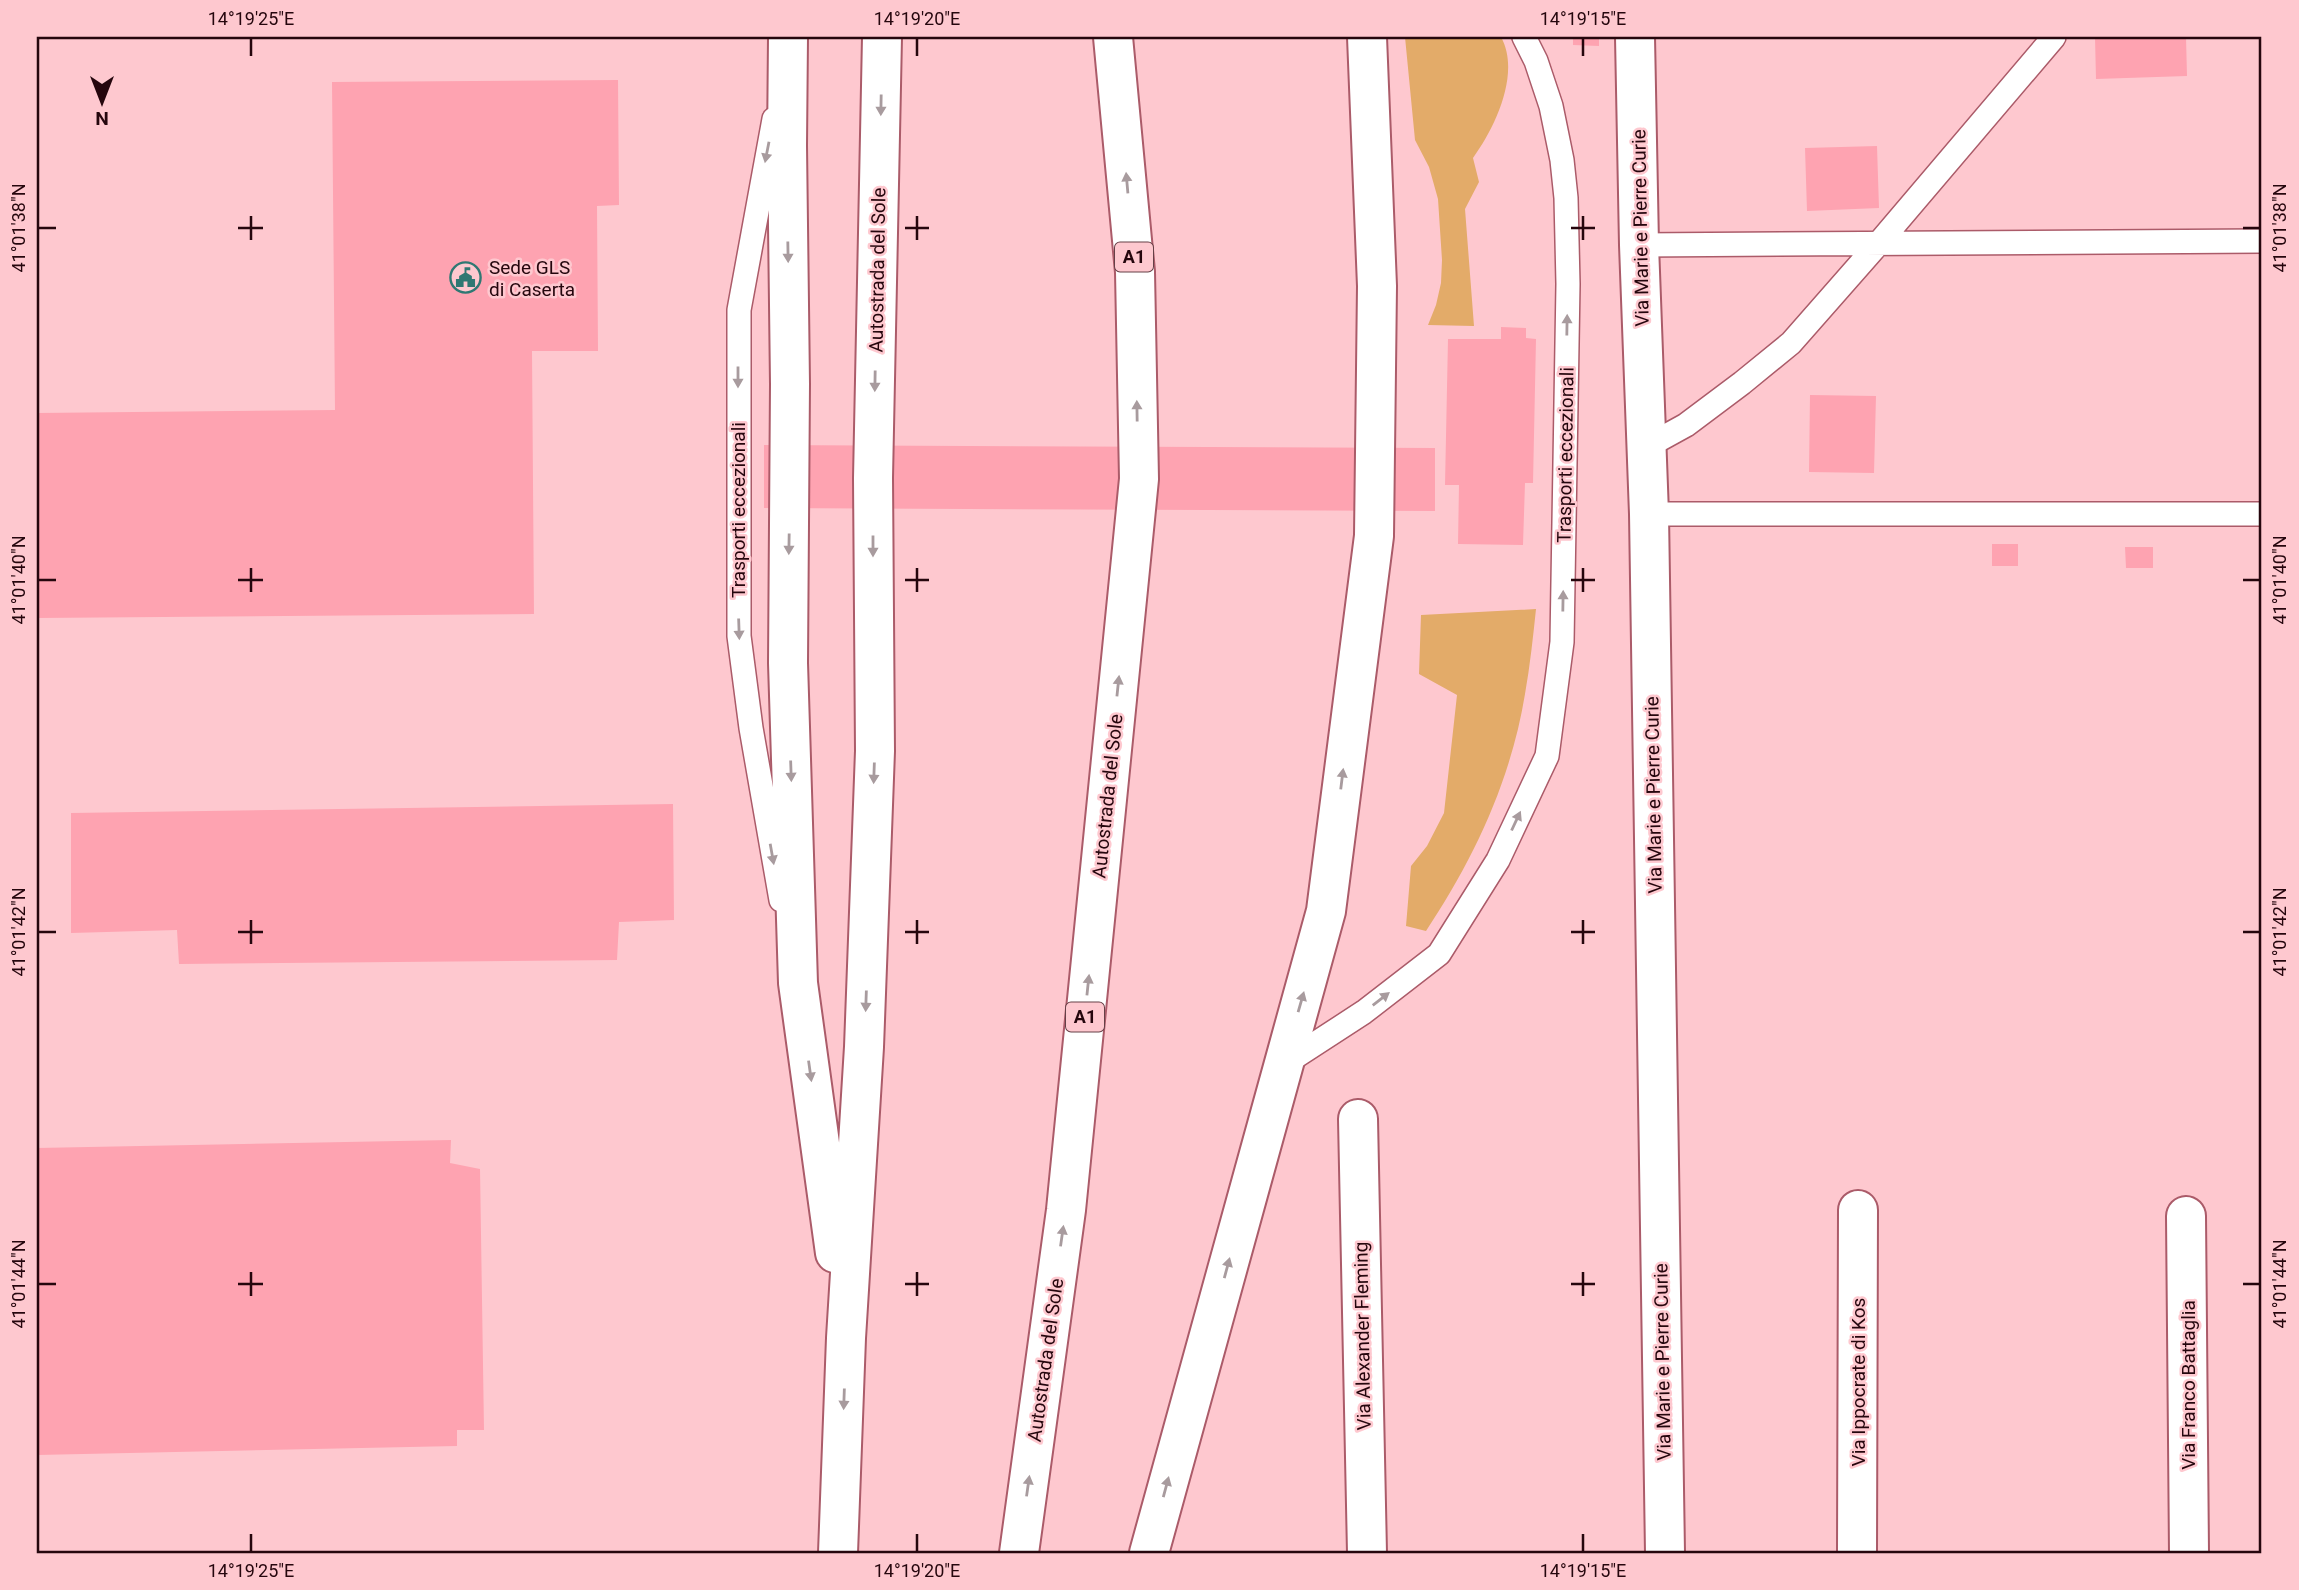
<svg xmlns="http://www.w3.org/2000/svg" width="2299" height="1590" font-family="Roboto,sans-serif">
<rect width="100%" height="100%" fill="#fec8cf"/>
<path fill="#e3ab69" d="M1405,37H1501C1521,73 1495,128 1473,158L1479,182L1465,209L1474,326L1428,325L1436,305L1441,283L1442,260L1438,199L1429,167L1415,140Z
M1536,609C1533,637 1530,666 1525,694C1511,780 1474,859 1426,931L1406,926L1411,866L1427,846L1444,813L1457,695L1419,674L1421,615Z"/>
<path fill="#fea3b1" d="M1573,37H1599V46L1573,45Z
M2095,37H2186L2187,76L2096,79Z
M618,80L619,205L597,206L598,351H532L534,614L37,618V413L335,410L332,82Z
M1877,146L1879,208L1807,211L1805,148Z
M1501,327L1526,328V338L1536,339L1533,483H1525L1523,545L1458,544L1459,485H1445L1448,339H1501Z
M1810,395L1876,396L1874,473L1809,472Z
M764,445L1435,448V511L764,508Z
M1992,544H2018V566H1992Z
M2125,547H2153V568H2126Z
M673,804L674,920L619,922L617,960L179,964L177,930L71,933V813Z
M451,1140L450,1163L480,1169L484,1430H457V1446L37,1455V1148Z"/>
<g fill="none" stroke-linecap="round" stroke-linejoin="round">
<defs>
<path id="service" d="M774,119L739,310V636L751,728L781,900
M1639,245L2262,241
M1646,447L1686,425L1742,383L1791,343L1878,244L2054,37
M1649,514H2262
M1284,1064L1364,1012L1439,954L1498,860L1547,756L1562,642L1568,284L1566,198L1562,160L1551,106L1536,61L1524,37"/>
<path id="minor" d="M1635,37L1639,245L1649,514L1665,1553
M1358,1119L1367,1553
M2186,1216L2189,1553
M1857,1553L1858,1210"/>
<path id="motorway" d="M788,37L787,145L790,384L788,663L798,983L835,1253
M838,1553L846,1338L864,1047L875,751L873,478L882,37
M1019,1553L1066,1210L1139,479L1135,272L1113,37
M1149,1553L1326,911L1374,536L1377,286L1367,37"/>
</defs>
<use href="#service" stroke="#ab5b69" stroke-width="26"/>
<use href="#minor" stroke="#ab5b69" stroke-width="42"/>
<use href="#motorway" stroke="#ab5b69" stroke-width="42"/>
<use href="#service" stroke="#fff" stroke-width="23"/>
<use href="#minor" stroke="#fff" stroke-width="38"/>
<use href="#motorway" stroke="#fff" stroke-width="38"/>
</g>
<defs><path id="oneway-solid" d="M-6-.8H1V-3.2L6.5 0L1 3.2V.8H-6Z" transform="scale(1.75)"/></defs>
<g fill="#a89b9e">
<use href="#oneway-solid" transform="translate(881 105) rotate(91)"/>
<use href="#oneway-solid" transform="translate(767 152) rotate(101)"/>
<use href="#oneway-solid" transform="translate(1127 183) rotate(-95)"/>
<use href="#oneway-solid" transform="translate(788 252) rotate(89)"/>
<use href="#oneway-solid" transform="translate(1567 325) rotate(-89)"/>
<use href="#oneway-solid" transform="translate(738 377) rotate(90)"/>
<use href="#oneway-solid" transform="translate(875 381) rotate(91)"/>
<use href="#oneway-solid" transform="translate(1137 411) rotate(-91)"/>
<use href="#oneway-solid" transform="translate(789 544) rotate(91)"/>
<use href="#oneway-solid" transform="translate(873 546) rotate(90)"/>
<use href="#oneway-solid" transform="translate(1563 601) rotate(-89)"/>
<use href="#oneway-solid" transform="translate(739 629) rotate(88)"/>
<use href="#oneway-solid" transform="translate(1118 686) rotate(-84)"/>
<use href="#oneway-solid" transform="translate(791 771) rotate(88)"/>
<use href="#oneway-solid" transform="translate(874 773) rotate(92)"/>
<use href="#oneway-solid" transform="translate(1342 779) rotate(-83)"/>
<use href="#oneway-solid" transform="translate(1516 821) rotate(-65)"/>
<use href="#oneway-solid" transform="translate(772 854) rotate(80)"/>
<use href="#oneway-solid" transform="translate(1088 985) rotate(-84)"/>
<use href="#oneway-solid" transform="translate(1381 999) rotate(-38)"/>
<use href="#oneway-solid" transform="translate(866 1001) rotate(92)"/>
<use href="#oneway-solid" transform="translate(1301 1002) rotate(-74)"/>
<use href="#oneway-solid" transform="translate(810 1071) rotate(82)"/>
<use href="#oneway-solid" transform="translate(1062 1236) rotate(-82)"/>
<use href="#oneway-solid" transform="translate(1227 1268) rotate(-75)"/>
<use href="#oneway-solid" transform="translate(844 1399) rotate(92)"/>
<use href="#oneway-solid" transform="translate(1028 1486) rotate(-82)"/>
<use href="#oneway-solid" transform="translate(1166 1487) rotate(-75)"/>
</g>
<path fill="none" stroke="#25060d" stroke-width="2.5" d="M251,38V56M917,38V56M1583,38V56M251,216V240M917,216V240M1583,216V240M38,228H56M238,228H263M905,228H929M1571,228H1595M2243,228H2260M251,568V592M917,568V592M1583,568V592M38,580H56M238,580H263M905,580H929M1571,580H1595M2243,580H2260M251,920V944M917,920V944M1583,920V944M38,932H56M238,932H263M905,932H929M1571,932H1595M2243,932H2260M251,1272V1296M917,1272V1296M1583,1272V1296M38,1284H56M238,1284H263M905,1284H929M1571,1284H1595M2243,1284H2260M251,1534V1552M917,1534V1552M1583,1534V1552"/>
<defs>
<symbol id="civic-ring" viewBox="-11 -11 22 22"><circle r="9.5" fill="#fec8cf" stroke="#2f7873" stroke-width="1.5"/><path d="M-.6-6.5H3V-4.5H.6V-3L4-1V1h2V6H-6V1h2V-1L-.6-3ZM-1.2 2.5V6h2.4V2.5Z" fill="#2f7873"/></symbol>
</defs>
<g fill-rule="evenodd">
<use href="#civic-ring" x="448" y="260" width="35" height="35"/>
</g>
<g text-anchor="middle" stroke-width="5" stroke-linejoin="round" paint-order="stroke">
<g fill="#fec8cf" stroke="#664047" stroke-width="2">
<rect x="1115" y="242.5" width="38" height="29" rx="5"/>
<rect x="1066" y="1002.5" width="38" height="29" rx="5"/>
</g>
<g font-size="18" font-weight="bold" fill="#25060d">
<text x="1134" y="263">A1</text>
<text x="1085" y="1023">A1</text>
</g>
<g font-size="19" fill="#25060d" stroke="#fec8cf">
<text transform="translate(1640 228) rotate(-91)" y="7">Via Marie e Pierre Curie</text>
<text transform="translate(877 270) rotate(-89)" y="7">Autostrada del Sole</text>
<text transform="translate(1565 455) rotate(-89)" y="7">Trasporti eccezionali</text>
<text transform="translate(738 510) rotate(-90)" y="7">Trasporti eccezionali</text>
<text transform="translate(1653 795) rotate(-91)" y="7">Via Marie e Pierre Curie</text>
<text transform="translate(1107 796) rotate(-84)" y="7">Autostrada del Sole</text>
<text transform="translate(1362 1336) rotate(-91)" y="7">Via Alexander Fleming</text>
<text transform="translate(1045 1360) rotate(-82)" y="7">Autostrada del Sole</text>
<text transform="translate(1662 1362) rotate(-91)" y="7">Via Marie e Pierre Curie</text>
<text transform="translate(1858 1382) rotate(-90)" y="7">Via Ippocrate di Kos</text>
<text transform="translate(2188 1385) rotate(-90)" y="7">Via Franco Battaglia</text>
</g>
<g font-size="19" fill="#25060d" stroke="#fec8cf" text-anchor="start">
<text x="489" y="274">Sede GLS<tspan x="489" dy="22">di Caserta</tspan></text>
</g>
</g>
<rect width="2299" height="1590" fill="none" stroke="#fec8cf" stroke-width="77"/>
<g transform="translate(102 102) rotate(180)" stroke="#fec8cf" stroke-width="5" paint-order="stroke">
<path d="M0-5L12 26L0 18L-12 26Z" fill="#25060d"/>
<text y="-10" font-size="19" font-weight="bold" text-anchor="middle" fill="#25060d">N</text>
</g>
<rect x="38" y="38" width="2222" height="1514" fill="none" stroke="#25060d" stroke-width="2.5"/>
<g font-size="18" text-anchor="middle" fill="#25060d">
<text x="251" y="25">14°19'25"E</text>
<text x="917" y="25">14°19'20"E</text>
<text x="1583" y="25">14°19'15"E</text>
<text transform="translate(2280 228) rotate(-90)" y="6">41°01'38"N</text>
<text transform="translate(19 228) rotate(-90)" y="6">41°01'38"N</text>
<text transform="translate(2280 580) rotate(-90)" y="6">41°01'40"N</text>
<text transform="translate(19 580) rotate(-90)" y="6">41°01'40"N</text>
<text transform="translate(2280 932) rotate(-90)" y="6">41°01'42"N</text>
<text transform="translate(19 932) rotate(-90)" y="6">41°01'42"N</text>
<text transform="translate(2280 1284) rotate(-90)" y="6">41°01'44"N</text>
<text transform="translate(19 1284) rotate(-90)" y="6">41°01'44"N</text>
<text x="251" y="1577">14°19'25"E</text>
<text x="917" y="1577">14°19'20"E</text>
<text x="1583" y="1577">14°19'15"E</text>
</g>
</svg>
